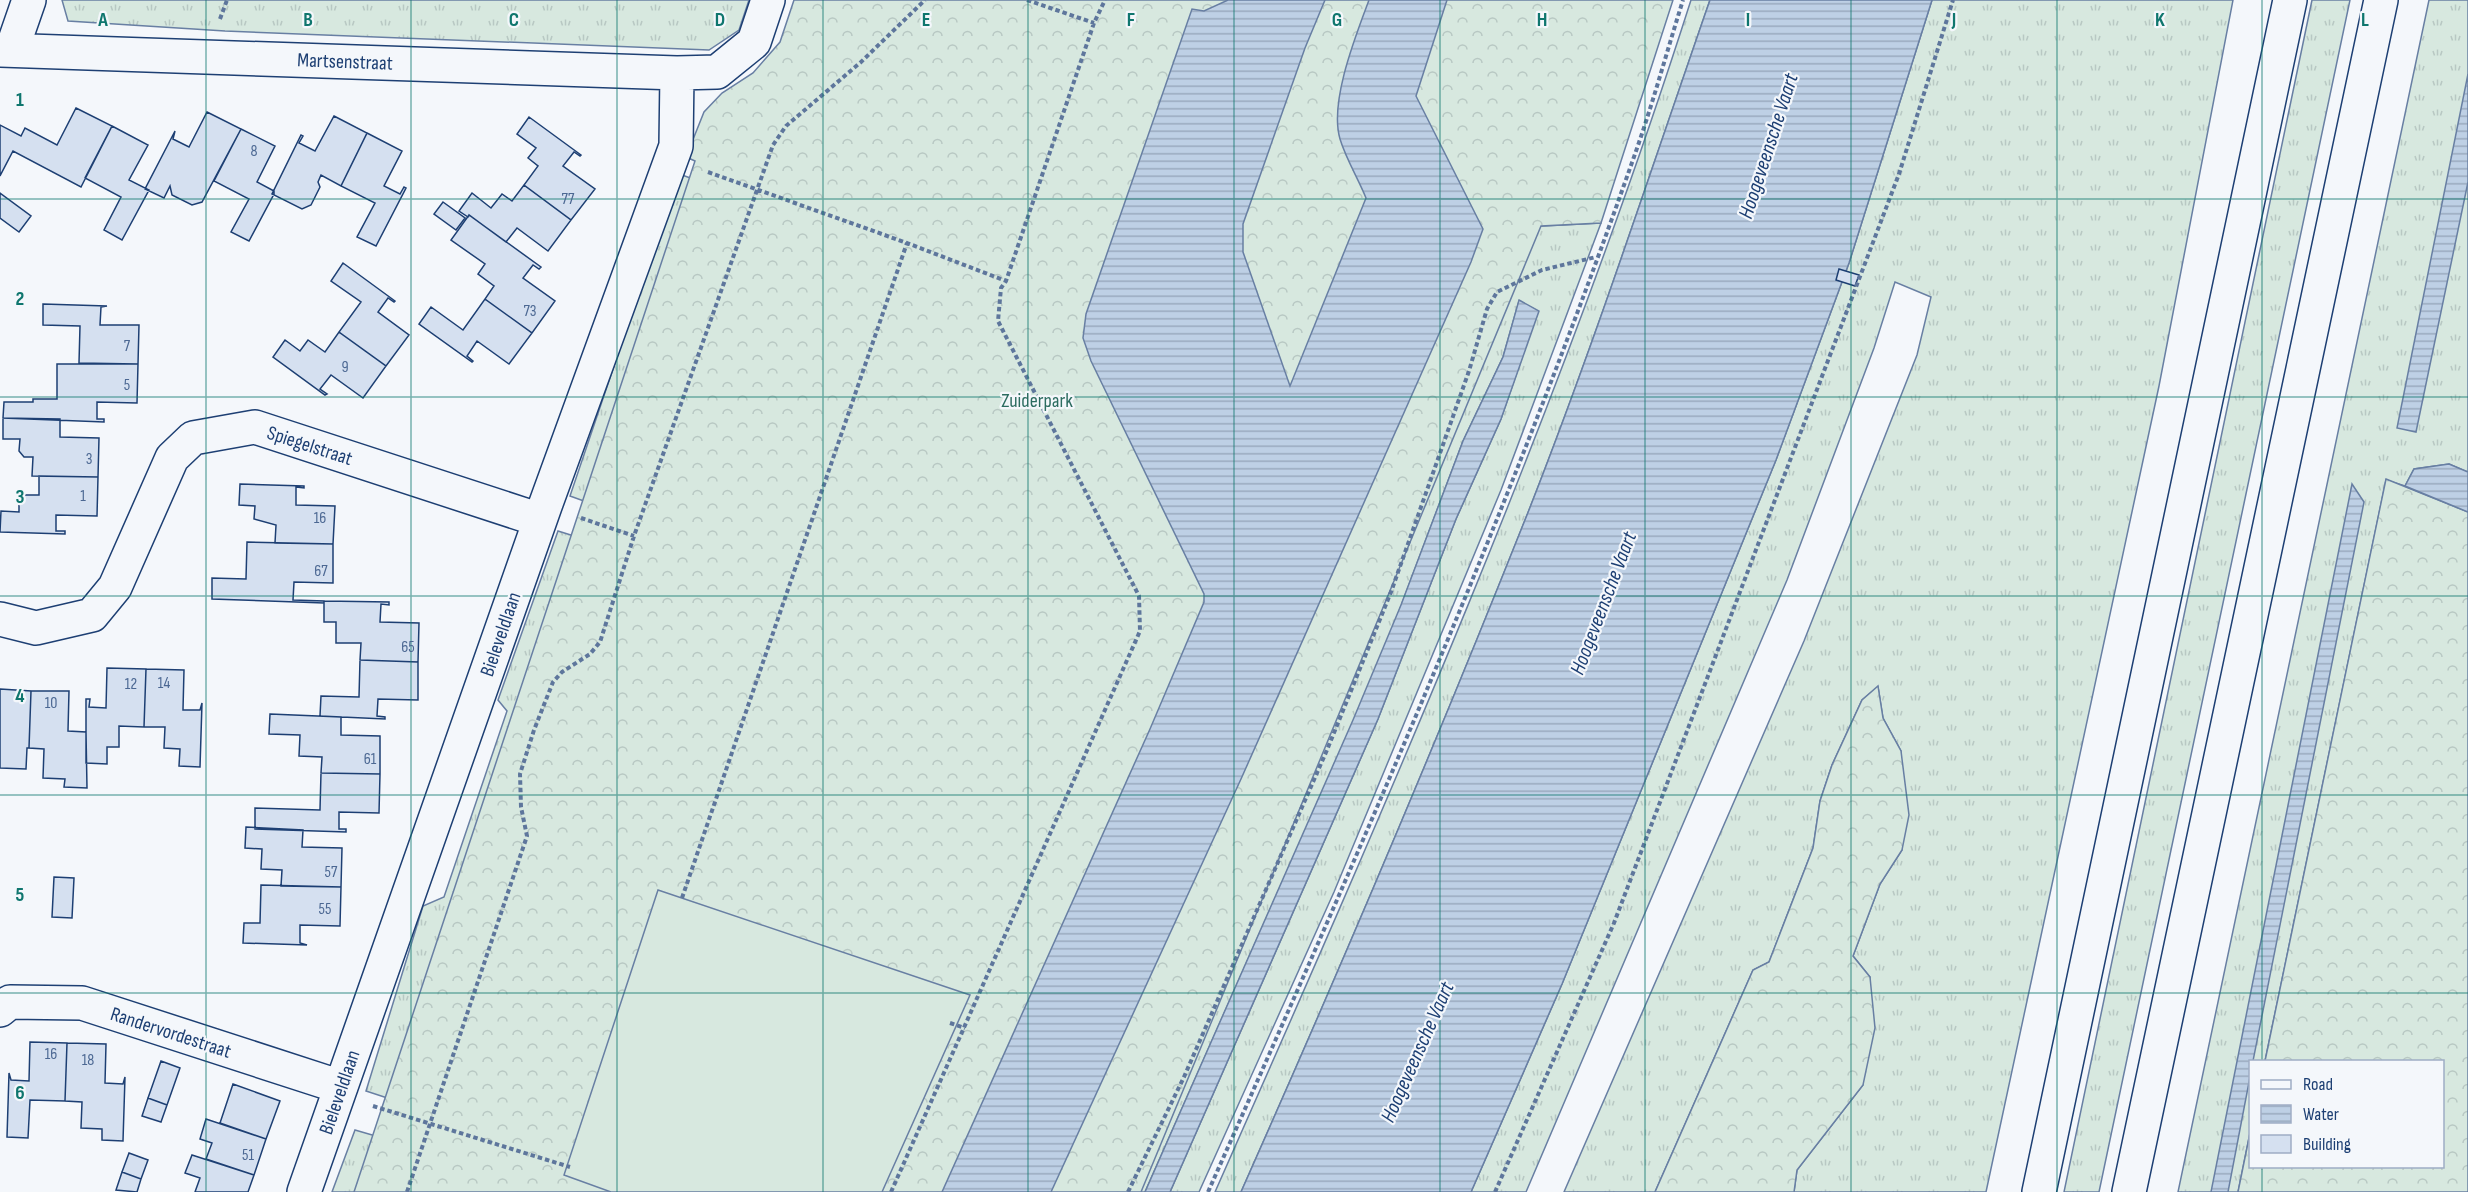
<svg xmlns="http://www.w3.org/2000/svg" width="2468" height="1192" font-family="'Sofia Sans Condensed',sans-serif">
<defs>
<pattern id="grass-tufts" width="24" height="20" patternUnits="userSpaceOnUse" patternTransform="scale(1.5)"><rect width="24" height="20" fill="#d7e8df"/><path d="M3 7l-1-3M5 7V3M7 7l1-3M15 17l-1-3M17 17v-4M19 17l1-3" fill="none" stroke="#b8c8c3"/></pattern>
<pattern id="forest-crowns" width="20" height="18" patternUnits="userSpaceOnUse" patternTransform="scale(1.5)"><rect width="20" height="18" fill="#d7e8df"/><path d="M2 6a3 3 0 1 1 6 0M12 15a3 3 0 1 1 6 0" fill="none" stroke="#b8c8c3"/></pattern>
<pattern id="water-rules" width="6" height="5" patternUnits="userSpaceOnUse" patternTransform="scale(1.5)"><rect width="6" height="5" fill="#bed0e5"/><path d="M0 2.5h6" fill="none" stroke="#9aaabe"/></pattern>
</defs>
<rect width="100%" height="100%" fill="#f4f7fb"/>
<path fill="url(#grass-tufts)" stroke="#687fa3" stroke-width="1.5" d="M62,0H749L739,30L709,50L225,31L68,21Z
M1691,0H1710C1651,170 1595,342 1529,510C1438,739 1341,967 1241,1192H1215C1388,801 1561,408 1691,0Z
M1932,0H2233L2159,386L1986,1192H1794L1797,1170L1863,1085L1870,977L1853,956L1880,884L1902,850L1901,751L1883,718L1878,687L1862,700L1832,765L1820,801L1813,848L1769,962L1753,970L1655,1192H1564L1804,641L1917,355L1931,297L1895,282L1874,348L1787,580L1526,1192H1471L1562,984L1776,460L1849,263Z
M2312,0H2350L2099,1192H2064Z
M2429,0H2468V472L2449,464L2414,469L2405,486L2386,480L2265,1061L2250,1062V1133L2238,1192H2178Z
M679,174L745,197L631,518L570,496Z
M1601,223L1501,490L1334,892L1199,1192H1170L1378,719L1456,519L1501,419L1538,311L1519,301L1503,357L1463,441L1381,659L1145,1192H1091L1483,229Z
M558,531L622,551L427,1111L366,1091L423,906L444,897L507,711L498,700Z
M355,1130L417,1148L402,1192H332Z"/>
<path fill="url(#forest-crowns)" stroke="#687fa3" stroke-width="1.5" d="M794,0H1673L1601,223L1541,226L1141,1192H354L695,161L686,157L704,112L722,93L753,73L780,42Z
M2386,479L2468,512V1192H2238L2250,1133V1166H2442V1062L2265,1061Z
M1878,686L1883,718L1901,751L1909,815L1902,850L1880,884L1853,956L1870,977L1875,1028L1863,1085L1797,1170L1794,1192H1655L1753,970L1769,962L1813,848L1820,801L1832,765L1862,700Z"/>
<path fill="#d7e8df" stroke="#687fa3" stroke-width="1.5" d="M658,890L970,995L882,1192H611L564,1175Z"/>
<path fill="url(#water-rules)" stroke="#687fa3" stroke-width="1.5" d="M1228,0H1325L1305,48L1243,224V252L1290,386L1366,198C1358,178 1346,159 1340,139C1329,102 1356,35 1369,0H1447L1416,96L1483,229L1471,262L1241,779L1051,1192H942L1150,729L1204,602V594L1091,361L1083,338L1086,314L1192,9L1204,11Z
M1710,0H1932L1849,263L1776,460L1562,984L1471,1192H1241C1341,967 1438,739 1529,510C1595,342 1651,170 1710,0Z
M2468,74V182L2416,432L2397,428Z
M1519,300L1539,311L1501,419L1456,519L1378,719L1170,1192H1145L1353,720L1401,605L1463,441L1503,357Z
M2449,464L2468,472V512L2405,486L2414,469Z
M2352,484L2364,502L2253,1061L2250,1062V1077L2228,1192H2211Z"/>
<path fill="#d5e0f0" stroke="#1d3f73" stroke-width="1.5" d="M76,108L112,126L81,187L13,151L0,176V125L21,136L25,128L57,145Z
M207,112L241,129L202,202L192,205L172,195L170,186L164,198L145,189L175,131L173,139L189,147Z
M334,116L367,133L341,186L321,175L318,182L320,187L311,205L302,209L272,194L301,135L303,136L299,143L315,151Z
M529,117L581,155L580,156L574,152L563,166L595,189L571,220L524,185L538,166L528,158L536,148L517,134Z
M112,126L148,145L129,180L149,190L122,240L104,230L121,197L85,178Z
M241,129L275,146L257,182L274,191V194L249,241L231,232L249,199L214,181Z
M367,133L402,151L384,186L400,194L404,187L406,188L376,246L357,237L375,203L341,186Z
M524,185L571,220L548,251L517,228L506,242L469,215L468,217L459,211L472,193L491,208L502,194L512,201Z
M0,193L31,216L19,232L0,218Z
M443,202L465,218L456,230L434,214Z
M469,215L541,267L539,269L533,265L523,278L555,301L532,333L485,299L494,286L478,274L485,264L451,240Z
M343,263L395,301L394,302L388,298L378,312L409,335L386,366L339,332L361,302L331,281Z
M1839,269L1859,275L1855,286L1836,280Z
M485,299L532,333L509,364L477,341L467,356L473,361L472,362L419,324L431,307L463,330Z
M43,304L107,306L101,307L100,325H139L138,364L79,363L80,326L43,325Z
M339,332L386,366L363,398L331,375L320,389L327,394L325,395L273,357L285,340L300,351L308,340L325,352Z
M57,364H138L137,403L97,402V419H104V422L3,418L4,402H33V399H57Z
M3,418L60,419V437L99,438L98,477L32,476L33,457H24L19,451L20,439H3Z
M39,476L98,477L97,516L56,515V531H65V534L0,532L1,511L19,512V501L25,495H39Z
M240,484L304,486V488L296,487V505L335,506L333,544L275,543L276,525L254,519L255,506L239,505Z
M247,542L333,544V583L294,582L293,600L324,601V603L212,599V578L246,579Z
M324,601L389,602V605L381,604L380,622L419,623L418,662L360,660L361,643H336V622H324Z
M360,660L418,662V700L378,699L377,716L385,717V719L320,716L321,696L359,697Z
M107,668L146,669L144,727L119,726V747H107V764L86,763V699H90L89,707L106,708Z
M146,669L184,670L183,710H200L202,703L200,767L179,766L180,749L164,748L165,727H144Z
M0,689L31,691L29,748H27L26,769L0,768Z
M31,691H69L68,731L86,732L87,788L64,787L65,779L43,778L44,749L29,748Z
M270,714L341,717V735L380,736V774L321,773L322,757L299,756L300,735L269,734Z
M321,773L380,774L379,813L339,812V829H346V832L255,829V808L320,810Z
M246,827L303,830L302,847L342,848L341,887L281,886L282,870L261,869L262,849L245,848Z
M54,877L74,878L72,918L52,917Z
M261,885L341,887L340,926L300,925V943L307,945L243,943L244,923H260Z
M30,1042L67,1043L65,1101L30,1100L28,1138L7,1137L9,1073L11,1080L29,1081Z
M67,1043L106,1044L105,1083L123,1084L125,1077L123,1141L102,1140V1129L81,1128L82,1102L65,1101Z
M161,1061L180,1068L167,1105L148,1098Z
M233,1084L280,1101L266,1139L220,1123Z
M148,1098L167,1105L161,1122L142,1116Z
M206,1119L266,1139L254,1175L206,1159L212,1143L200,1139Z
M129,1153L148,1160L141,1179L122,1172Z
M192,1155L254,1175L248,1192H195L200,1178L185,1173Z
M122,1172L141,1179L137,1192L116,1190Z"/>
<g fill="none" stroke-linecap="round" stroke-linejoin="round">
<defs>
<path id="minor" d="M12,49L29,0
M0,50L677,73L717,72L754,42L768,0
M0,619L36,628L92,615L115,587L172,458L193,438L255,427L540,520
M0,1010L10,1002L82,1003L341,1087
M304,1192L545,506L676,146L677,73"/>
<path id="motorway" d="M2039,1192L2290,0
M2129,1192L2381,0"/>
</defs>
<use href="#minor" stroke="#1d3f73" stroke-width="36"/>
<use href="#motorway" stroke="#1d3f73" stroke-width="36"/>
<path stroke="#5e769c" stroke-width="4" stroke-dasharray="4.5 3" stroke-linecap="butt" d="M1027,0L1094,23
M220,19L227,0
M708,172L907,243L1006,281
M581,518L634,536
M682,898L907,243
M950,1023L965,1028
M373,1106L570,1167
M407,1192L527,836L521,807L520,774L534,730L553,682L562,672L590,654L600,642L634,536L773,145L786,126L861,62L925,0
M891,1192L1140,631L1139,596L998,321L1001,288L1006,281L1094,23L1105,0
M1128,1192L1184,1077L1327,750L1391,592L1469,371L1487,309L1497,292L1542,270L1596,257
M1208,1192C1360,851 1511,507 1635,154C1653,103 1667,51 1683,0
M1495,1192L1614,923L1899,174L1953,0"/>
<use href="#minor" stroke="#f4f7fb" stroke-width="33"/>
<use href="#motorway" stroke="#f4f7fb" stroke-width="33"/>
</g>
<path fill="none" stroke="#0f766e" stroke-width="1.5" stroke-opacity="0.55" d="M206,0V1192M411,0V1192M617,0V1192M823,0V1192M1028,0V1192M1234,0V1192M1440,0V1192M1645,0V1192M1851,0V1192M2057,0V1192M2262,0V1062M0,199H2468M0,397H2468M0,596H2468M0,795H2468M0,993H2468M2262,1166V1192"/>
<g text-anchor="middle" stroke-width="4.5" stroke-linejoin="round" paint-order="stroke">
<g font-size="16" fill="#4b6792">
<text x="254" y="156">8</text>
<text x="568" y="204">77</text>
<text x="530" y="316">73</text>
<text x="127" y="351">7</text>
<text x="345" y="372">9</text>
<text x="127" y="390">5</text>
<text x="89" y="464">3</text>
<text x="83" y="501">1</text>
<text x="320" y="523">16</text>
<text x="321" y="576">67</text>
<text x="408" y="652">65</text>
<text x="164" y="688">14</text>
<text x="131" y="689">12</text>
<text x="51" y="708">10</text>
<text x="370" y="764">61</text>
<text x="331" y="877">57</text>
<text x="325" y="914">55</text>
<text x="51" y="1059">16</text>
<text x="88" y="1065">18</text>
<text x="248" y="1160">51</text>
</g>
<g font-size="20" fill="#1d3f73" stroke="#f4f7fb">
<text transform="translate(345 61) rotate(2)" y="7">Martsenstraat</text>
<text transform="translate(310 445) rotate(18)" y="7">Spiegelstraat</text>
<text transform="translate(500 634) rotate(-71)" y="7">Bieleveldlaan</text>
<text transform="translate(171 1032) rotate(18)" y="7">Randervordestraat</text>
<text transform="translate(339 1092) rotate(-71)" y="7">Bieleveldlaan</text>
</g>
<g font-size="20" fill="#2c6c60" stroke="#f4f7fb">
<text x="1037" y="407">Zuiderpark</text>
</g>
<g font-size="21" font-style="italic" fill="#1d3f73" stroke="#f4f7fb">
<text transform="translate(1768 146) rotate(-72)" y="7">Hoogeveensche Vaart</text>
<text transform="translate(1603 603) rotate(-69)" y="7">Hoogeveensche Vaart</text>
<text transform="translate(1417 1052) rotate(-66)" y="7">Hoogeveensche Vaart</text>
</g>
</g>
<g font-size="20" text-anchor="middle" font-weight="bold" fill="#0f766e" stroke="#f4f7fb" stroke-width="4.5" stroke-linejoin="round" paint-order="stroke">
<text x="103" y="26">A</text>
<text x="308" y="26">B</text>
<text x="514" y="26">C</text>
<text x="720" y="26">D</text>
<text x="926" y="26">E</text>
<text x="1131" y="26">F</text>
<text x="1337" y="26">G</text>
<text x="1542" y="26">H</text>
<text x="1748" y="26">I</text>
<text x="1954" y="26">J</text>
<text x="2160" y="26">K</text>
<text x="2365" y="26">L</text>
<text x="20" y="106">1</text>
<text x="20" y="305">2</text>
<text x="20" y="503">3</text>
<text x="20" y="702">4</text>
<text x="20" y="901">5</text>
<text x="20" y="1099">6</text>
</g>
<rect x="2249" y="1060" width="195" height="108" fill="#f4f7fb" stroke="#9eadc5" stroke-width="1.5"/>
<rect x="2261" y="1080" width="30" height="9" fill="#f4f7fb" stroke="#9eadc5" stroke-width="1.5"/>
<text x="2303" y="1090" font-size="18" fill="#1d3f73">Road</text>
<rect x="2261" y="1105" width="30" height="18" fill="url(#water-rules)" stroke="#9eadc5" stroke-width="1.5"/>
<text x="2303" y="1120" font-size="18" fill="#1d3f73">Water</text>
<rect x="2261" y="1135" width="30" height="18" fill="#d5e0f0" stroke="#9eadc5" stroke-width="1.5"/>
<text x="2303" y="1150" font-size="18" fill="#1d3f73">Building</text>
</svg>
